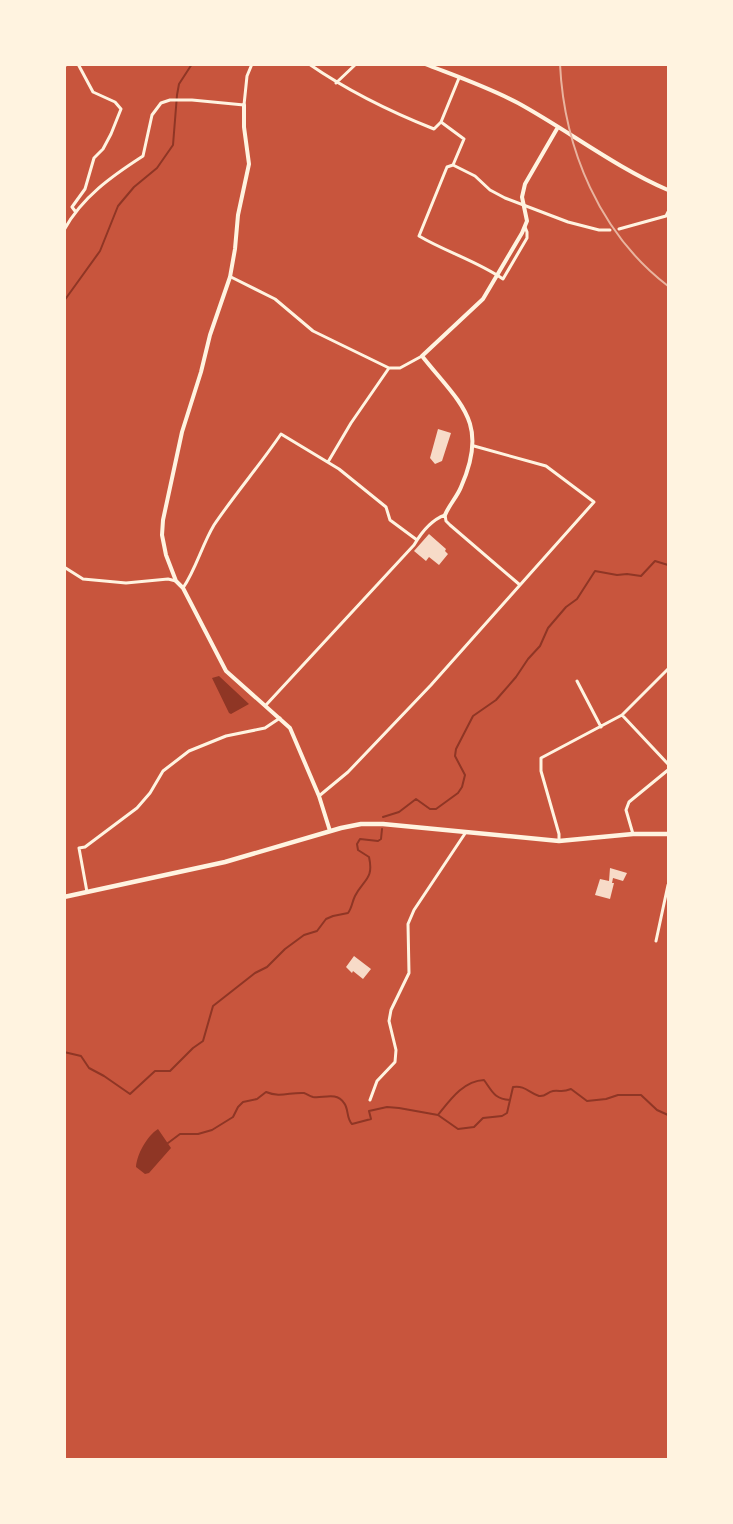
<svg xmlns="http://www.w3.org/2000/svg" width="733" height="1524" font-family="'Varela Round',sans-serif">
<rect width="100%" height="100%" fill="#c8553d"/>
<path fill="#8f3625" d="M219,676L249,704L231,714L229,713L212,678Z
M158,1129L171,1148L149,1173L145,1174L136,1167C137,1154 147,1136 158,1129Z"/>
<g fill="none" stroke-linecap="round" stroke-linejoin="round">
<path stroke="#8f3625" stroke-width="2" d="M64,301L100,251L118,206L134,187L157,168L173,145L177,95L179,84L192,64
M383,817L399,812L416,799L430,809H436L458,793L462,787L465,775L455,756L456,749L473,716L496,700L516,677L528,659L540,646L548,628L566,607L577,599L595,571L617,575L627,574L641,576L655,561L668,565
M64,1052L81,1056L89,1068L104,1076L130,1094L155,1071H170L193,1048L203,1041L213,1006L255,973L267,967L285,949L304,935L317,931L326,919L333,916L348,913C352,908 352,902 355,896C364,879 374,879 369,857L358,850L357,844L360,839L378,841L381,839L382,829
M438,1115L458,1129L474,1127L483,1118L502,1116L507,1113L510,1100
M168,1143L180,1134H198L212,1130L233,1117L238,1107L243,1102L257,1099L266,1092C280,1098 290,1092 304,1093C307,1094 309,1096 313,1097C322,1099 336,1091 344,1103C349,1109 346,1118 352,1124L371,1119L369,1111L387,1107L399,1108L438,1115C450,1100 463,1081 484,1080C492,1091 494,1099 510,1100L513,1087C525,1085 529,1093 539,1096C546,1097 547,1092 553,1091C561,1090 561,1093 571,1089L587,1101L606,1099L618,1095H641L657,1110L668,1115"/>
</g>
<path fill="#f7dbc8" d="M438,429L451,433L442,461L435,464L430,458Z
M429,534L446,549L445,551L448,554L439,565L429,557L426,561L414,551Z
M610,868L627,873L623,881L613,878L612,883H614L610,899L595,895L600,879L609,881Z
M354,956L371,969L363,979L353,971L352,973L346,967Z"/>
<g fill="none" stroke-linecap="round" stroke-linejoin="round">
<path stroke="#fff3e0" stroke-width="3" d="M309,64C348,91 391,112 434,129L441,122L459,78
M64,66L68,64
M336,83L356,64
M441,122L464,139L453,165
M75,211L72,207L85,189L94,158L103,149L111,134L121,109L115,102L93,92L78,64
M525,227L527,232V238L503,279C477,261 446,252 419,236L447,167L453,165L475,176L490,190L505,198L568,222L599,230H610
M619,229L666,216L668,212
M64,230C82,197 112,176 143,156L152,115L161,103L170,100H192L244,105L247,76L252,64
M231,277L275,299L313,331L389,368H400L422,356
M328,462L351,423L389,368
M64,567L83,579L126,583L168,579L176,581
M183,588C196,569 202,545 214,525C235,494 260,465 281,434L339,469L386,507L390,520L417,540
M577,681L601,727
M266,705L414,545C421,533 431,520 445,515L446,521L450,525L520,585
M622,715L668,764
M319,796L348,772L431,685L594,502L546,466L474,446
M633,834L626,810L629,802L668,770
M559,841V834L541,771V758L622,715L668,669
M87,892L79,848L85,847L137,808L150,793L163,771L189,751L226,736L265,728L280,718
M656,941L668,885
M370,1100L377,1081L395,1062L396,1050L389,1021L391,1010L409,973L408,924L414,910L466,832"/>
<path stroke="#fff3e0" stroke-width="4" d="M425,64C456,76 488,87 518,103C569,131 615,167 668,190
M244,105V127L249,164L238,215L235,249L230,277L210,335L201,372L182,432L163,520L162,535L166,555L176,581L183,588L226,671L290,728L319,796L330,831
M445,515C449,505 457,497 461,487C490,422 460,404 422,356L483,299L522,233L527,221L522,197L525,184L558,127"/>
<path stroke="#fff3e0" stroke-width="4.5" d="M64,897L225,862L341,828L361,824H383L559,841L633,834H668"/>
<path stroke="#e9b49f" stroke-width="2" d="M560,64C564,149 600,234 668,286"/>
</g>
<rect width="733" height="1524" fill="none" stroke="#fff3e0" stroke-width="132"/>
</svg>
